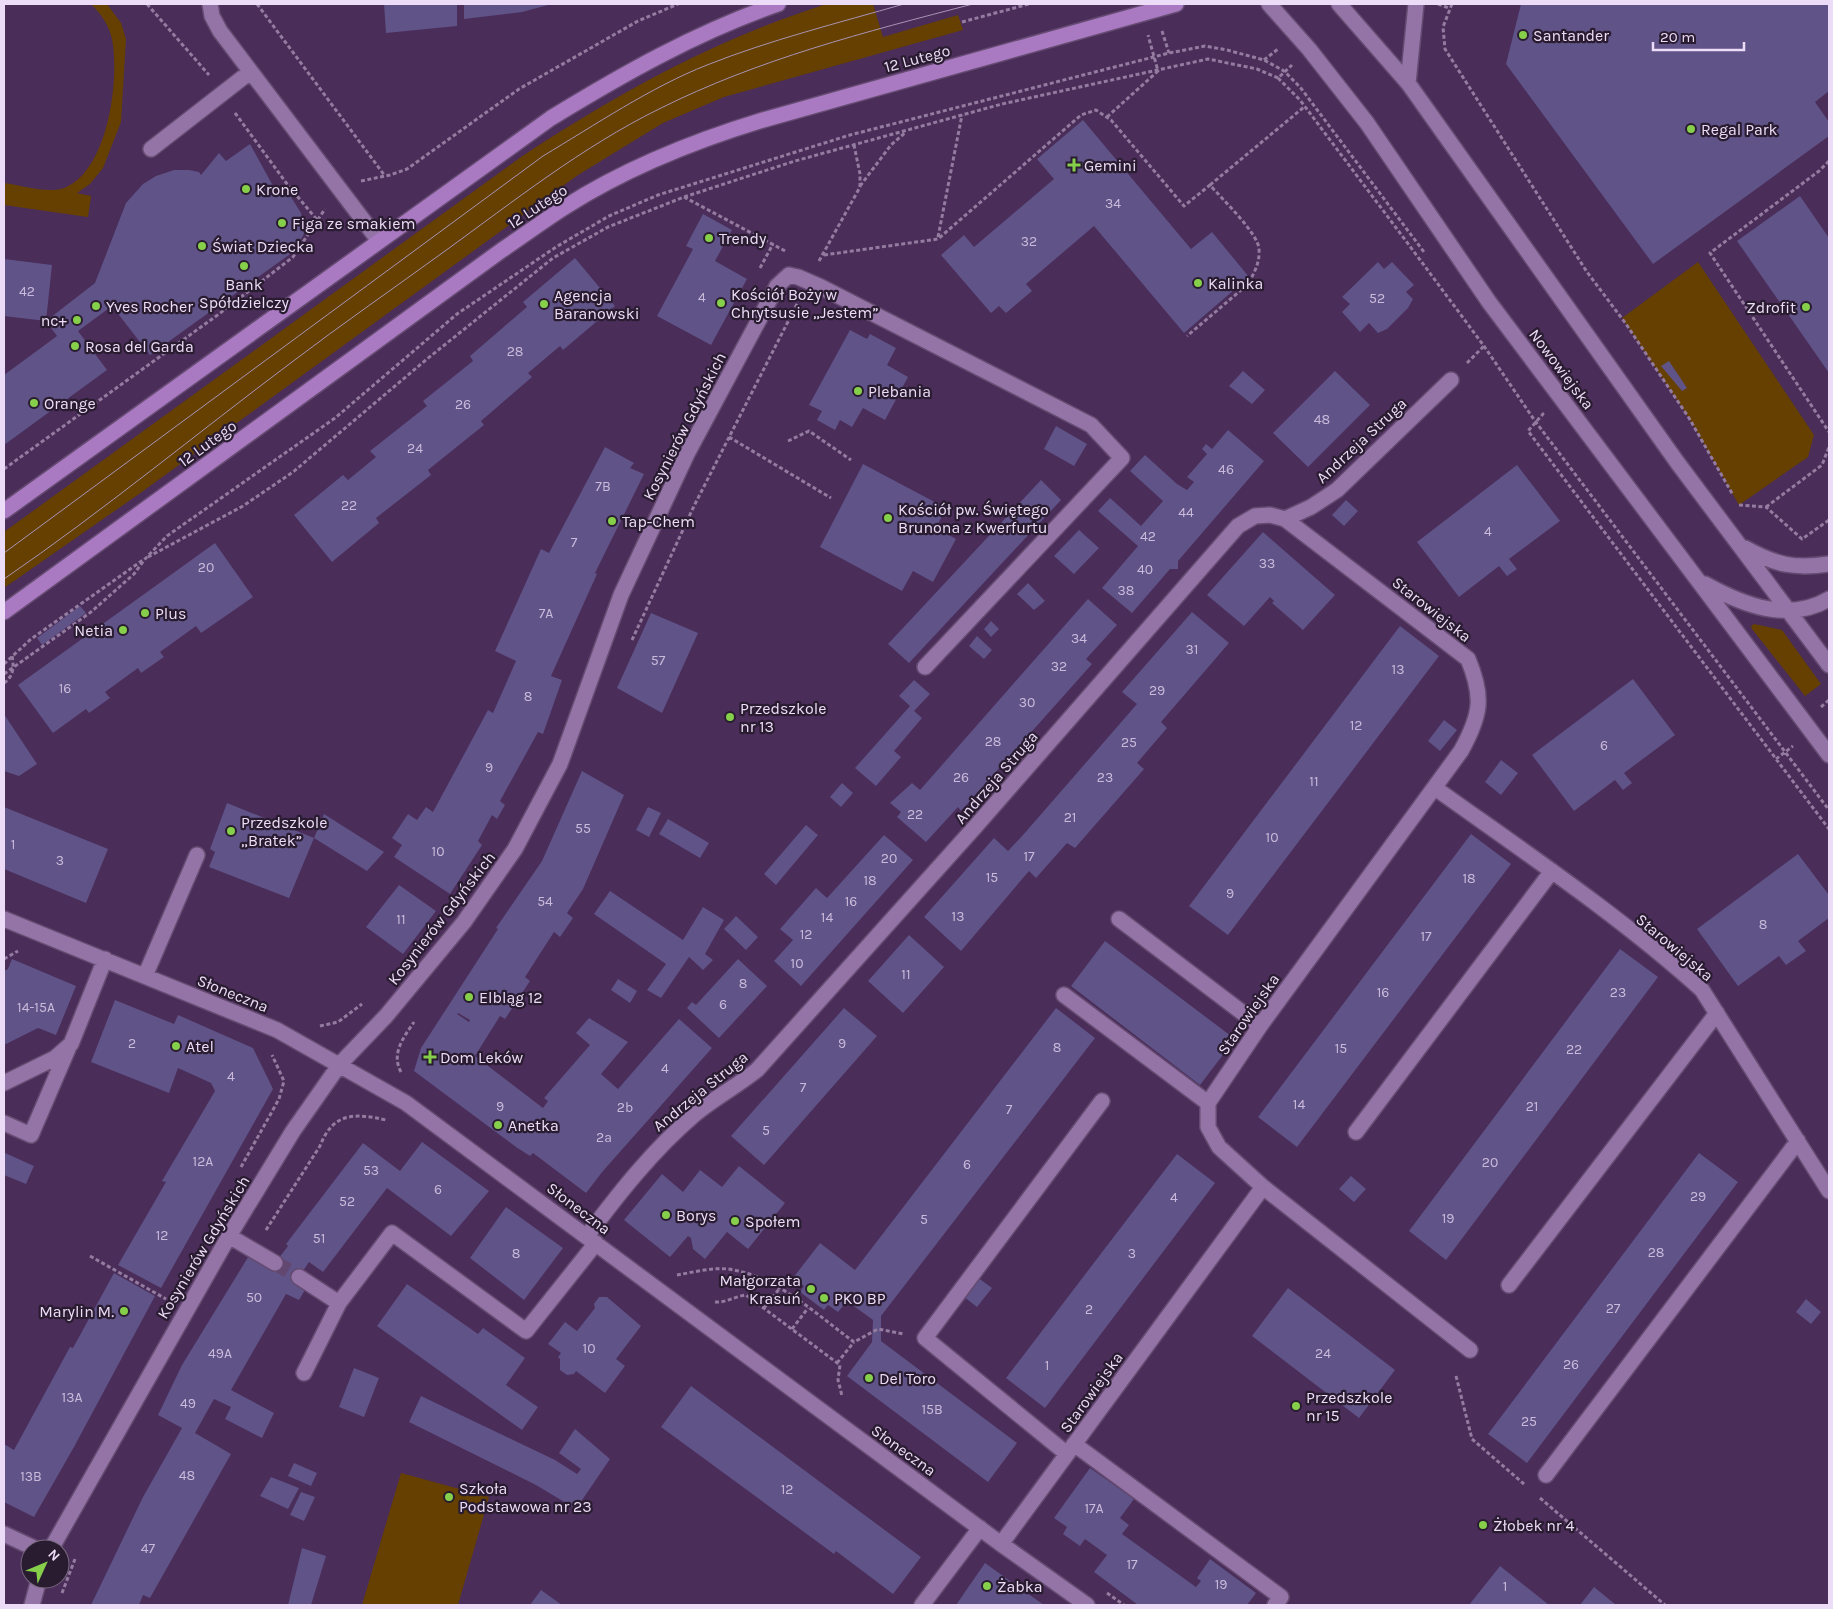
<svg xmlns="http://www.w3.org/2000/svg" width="1833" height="1609" font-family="Karla,sans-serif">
<rect width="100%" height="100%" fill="#4a2d59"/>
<path fill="#654000" d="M91,4H107L121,23L126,39L121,122L103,168L90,184L77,193L91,196L88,217L4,205V183C20,185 45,193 61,189C108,175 120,79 112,39C109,25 101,14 91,4Z
M827,4H873L883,37L958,15L963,30L724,97L663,123L578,175L139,494L4,588V532L521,157C616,94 718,38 827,4Z
M1698,262L1814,435L1808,457L1739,505L1689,418L1622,318Z
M1754,624L1782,630L1821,684L1805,696L1752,629L1751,626Z
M401,1473L489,1497L458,1605H362Z"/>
<path fill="#5f5387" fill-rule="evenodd" d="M384,4H457V26L386,33Z
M464,4H552L522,12L464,19Z
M1521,4H1829V91L1815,102L1829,122V136L1653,264L1506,64Z
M1083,120L1191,249L1212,232L1249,277L1184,333L1094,226L1026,284L1032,291L1006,313L999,306L991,313L941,255L964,235L974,247L1054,179L1037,159Z
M250,144L273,186L291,197L301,213L304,234L293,252L150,355L112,306L78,331L107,370L4,445V375L57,336L46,321L4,316V259L52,265L46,321L95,283L126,203L143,184L156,176L174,170H189L199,172L201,175L219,153L226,161Z
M1800,196L1829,238V373L1737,241Z
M703,214L732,230L715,261L747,279L711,345L657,316L693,249L686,246Z
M575,258L615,306L563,350L560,346L528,373L532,377L481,421L484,425L428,470L431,475L376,518L379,523L332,562L294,515L343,475L348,480L376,457L370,451L427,406L423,401L473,361L470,356L527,307L523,302Z
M1378,262L1384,269L1392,262L1414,285L1406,292L1413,299L1408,308L1387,329L1378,333L1369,323L1360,332L1342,312L1350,304L1342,297Z
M850,330L867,339L870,334L896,348L887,365L908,377L885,420L863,408L852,427L840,420L835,430L817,420L822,411L809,405Z
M1669,361L1687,388L1682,391L1661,366Z
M1243,371L1265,390L1252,404L1229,386Z
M1335,371L1370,405L1308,467L1273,433Z
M1056,426L1087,444L1074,466L1044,449Z
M1228,430L1264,461L1178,561V569H1170L1132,613L1102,588L1138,546L1098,511L1110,498L1141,526L1163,501L1130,471L1145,455L1177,484L1187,490L1194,482L1187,477L1207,454L1202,449L1206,444L1212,449Z
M605,447L634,463L630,468L644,474L595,573L597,574L551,676L562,680L543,734L538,732L500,801L505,805L497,819L492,815L478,841L482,845L450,894L394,857L402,845L392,838L408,814L417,820L426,807L433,812L488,710L493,713L516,661L495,651L541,549L549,553Z
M863,464L946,508L936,528L956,539L933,582L913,571L902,591L820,547Z
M1517,465L1560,521L1509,559L1517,569L1507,576L1499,566L1459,597L1417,542Z
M1041,480L1061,500L909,663L888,644Z
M1346,500L1358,511L1344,526L1332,515Z
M1079,530L1099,548L1074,574L1054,556Z
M1263,532L1335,595L1303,630L1272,603L1274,601L1270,597L1244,626L1207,595Z
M215,543L253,597L201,633L196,626L160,652L164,657L141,673L138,668L105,692L110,698L89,713L86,709L53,733L18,685Z
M1028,583L1045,601L1034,610L1017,594Z
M1088,599L1117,625L1086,659L1092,664L961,811L958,807L926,842L897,817L901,812L890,803L912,783L920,790Z
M80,606L86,613L42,645L37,638Z
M1192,612L1229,643L1161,722L1167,728L1137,763L1144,769L1075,848L1067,843L1036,878L1029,871L961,951L924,917L994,838L1008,851L1023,835L1137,704L1122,692Z
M651,613L698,633L662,713L617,688Z
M991,621L999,629L991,637L984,629Z
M1400,626L1439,656L1228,935L1189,906Z
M977,636L992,650L984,659L969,646Z
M1633,679L1675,735L1624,773L1632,783L1623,790L1615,780L1574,811L1532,755Z
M914,680L930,694L914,711L922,718L894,751L901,757L876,786L855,768L910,706L899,696Z
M4,714L37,764L19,776L4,771Z
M1444,720L1457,730L1440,751L1428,741Z
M1501,760L1518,773L1501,795L1485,782Z
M582,771L624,795L583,889L567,913L573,918L560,937L554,932L525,977L530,981L505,1019L500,1016L475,1056L543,1108L548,1101L544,1098L590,1045L576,1033L589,1018L628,1042L601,1074L618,1089L679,1019L712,1048L603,1171L586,1193L533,1153L530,1156L516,1147L414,1071L421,1048L498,929L496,928L542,861ZM458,1013L470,1020L469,1022L457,1014Z
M842,783L853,793L841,807L830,797Z
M227,803L314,838L289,898L209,867L215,852L210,849Z
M4,807L108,849L86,903L4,869Z
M648,807L661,813L649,837L636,830Z
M324,814L384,852L367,871L314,838Z
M668,819L709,843L700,858L659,834Z
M806,825L818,835L776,885L764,874Z
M1471,834L1511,864L1297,1147L1258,1117Z
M884,835L913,860L801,986L774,961L793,940L780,929L816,888L827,898Z
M1798,854L1829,895V918L1798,941L1806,951L1786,965L1779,956L1738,986L1697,929Z
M399,885L436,911L403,954L366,927Z
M610,891L683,940L703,907L724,920L705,954L713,960L703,970L689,957L661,998L647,990L666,964L594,914Z
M736,916L758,937L746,950L724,929Z
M909,935L944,967L903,1013L868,981Z
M1105,941L1235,1039L1200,1085L1071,986Z
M1620,949L1658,977L1446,1260L1409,1231Z
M12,959L76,986L56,1035L38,1028L4,1045V971L8,969Z
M738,959L767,986L719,1038L687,1008L692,1002L696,1005Z
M618,979L637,991L630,1003L611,990Z
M115,1000L174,1024L178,1015L253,1048L273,1089L161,1288L118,1265L166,1182L162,1181L215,1091L211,1083L178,1068L169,1093L91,1062Z
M844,1008L877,1036L764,1165L731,1136Z
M1056,1008L1095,1038L881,1316V1341L1017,1443L988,1482L847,1376L872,1342L873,1320L847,1301L838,1312L828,1305L824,1310L800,1292L804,1286L793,1278L820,1243L855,1270Z
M422,1142L489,1191L451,1236L387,1188L323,1272L309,1262L299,1277L306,1288L299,1300L286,1294L231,1390L274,1413L262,1438L225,1419L231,1407L214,1399L195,1433L231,1454L150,1598L143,1595L139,1605H91L143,1497L182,1428L158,1415L182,1365L250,1254L275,1263L288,1246L286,1244L363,1143L400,1171Z
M5,1153L34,1166L26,1184L4,1175Z
M1699,1153L1738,1182L1527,1463L1488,1434Z
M1177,1154L1215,1183L1045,1408L1006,1378Z
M739,1166L785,1203L748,1249L727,1232L705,1259L693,1249L691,1238L688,1236L670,1257L624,1220L662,1174L683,1192L700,1170L722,1187Z
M1351,1176L1366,1189L1354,1202L1339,1189Z
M506,1207L563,1248L524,1300L470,1258Z
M114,1273L155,1296L74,1447L34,1517L4,1502V1444L14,1450L70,1347L73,1348Z
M973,1274L992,1288L977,1307L959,1293Z
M407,1284L478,1334L483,1328L525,1358L506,1385L538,1407L522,1430L377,1326Z
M1288,1288L1395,1370L1359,1418L1252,1336Z
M599,1297H607L641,1326L616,1359L625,1366L605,1393L576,1371L574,1374L567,1375L560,1370V1359L558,1357L561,1353L548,1344L565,1322L577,1331L595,1308L594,1304Z
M1806,1299L1821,1312L1811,1324L1796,1312Z
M354,1368L379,1378L364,1417L339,1407Z
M691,1386L921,1557L893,1594L836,1551L834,1554L661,1427Z
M421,1396L555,1460L577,1474L581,1469L559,1453L575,1429L610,1459L576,1509L536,1485L409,1422Z
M294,1463L317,1473L311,1486L288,1476Z
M1090,1468L1134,1499L1120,1518L1129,1525L1122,1534L1196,1587L1201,1581L1197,1578L1210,1559L1256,1593L1247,1605H1138L1094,1572L1107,1555L1085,1539L1080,1546L1063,1534L1067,1527L1054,1518Z
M271,1477L299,1488L288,1509L260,1496Z
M301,1492L315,1497L304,1521L290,1515Z
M302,1548L326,1556L311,1605H288Z
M985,1563L1024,1591L1044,1605H956Z
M1500,1566L1549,1605H1469Z
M1594,1587L1616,1605H1580Z
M541,1590L562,1605H530Z"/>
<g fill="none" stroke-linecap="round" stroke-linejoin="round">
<path stroke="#624771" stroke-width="15" stroke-dasharray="15 8" stroke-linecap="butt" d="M275,1263L299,1277"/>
<defs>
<path id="minor" d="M210,4L212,16L220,31L379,241
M1269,4L1309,49L1367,123L1489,302L1829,755
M1339,4L1408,83L1677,462L1829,665
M1408,83L1416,4
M151,149L250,72
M1285,519L1468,659C1484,697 1481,715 1461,751L1260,1026L1208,1103V1127L1219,1147L1263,1187L1470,1350
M1745,548C1776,565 1794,569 1829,564
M1705,584C1743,605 1788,623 1829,599
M1435,788C1526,853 1620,916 1702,990L1829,1191
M4,919L277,1030L406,1103L1001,1544L1087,1605
M1119,919L1260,1026
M145,976L197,855
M1064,995L1208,1103
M4,1083L55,1058L71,1044L105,959
M4,1123L31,1135L68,1049
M1356,1132L1552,871
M229,1236L275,1263
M587,1236C619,1193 653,1150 694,1115C713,1099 737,1086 757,1070L975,827L1238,526L1255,516L1270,515L1285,519L1311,507L1337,490L1451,380
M299,1277L339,1303
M1509,1285L1717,1013
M304,1373L339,1303L392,1233L526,1331L596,1243
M1074,1444L1281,1597L1275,1605
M1067,1454L925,1338L1102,1101
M1546,1475L1798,1141
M4,1534L36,1549
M1001,1544L1263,1187
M51,1549L229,1236L293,1131L340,1064L386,1016L464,922L515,849L560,764L621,595L687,454L777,286L789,275L798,277L821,287L1091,425L1122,458L925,667
M32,1605L39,1579
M922,1605L980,1528"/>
<path id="major" d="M4,511L551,118C623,74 697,32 778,4
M4,612L502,250C523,236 543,221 565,207C626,168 694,141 763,120L1176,4"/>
</defs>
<use href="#minor" stroke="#654b71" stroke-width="18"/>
<use href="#major" stroke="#654b71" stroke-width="18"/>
<path stroke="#947ca0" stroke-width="3" stroke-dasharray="4 2.5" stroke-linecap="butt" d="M147,4L209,75
M257,4L385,176
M1438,4L1449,8
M1452,4L1443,27L1445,49L1587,272L1626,324L1689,418L1733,495
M962,22L1029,4
M1162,31L1169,53
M1264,60L1278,49
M1278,78L1300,100L1409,245L1484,346L1535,421L1829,810
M235,113L287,184L318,221
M1107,117L1158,71L1148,35
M1829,161L1819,171L1710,253L1829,432
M361,181L390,175L407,169L519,89L638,21L678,4
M1210,185L1304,107
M860,186L891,145L906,132
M684,197L787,252
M938,237L962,115
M824,255L938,239L1081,115L1096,110L1111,120L1184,206L1210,185C1221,198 1258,233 1259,249C1260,263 1254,274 1247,285L1187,336
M819,261L860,187V174L854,145
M760,268L773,244
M1467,363L1484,346
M1542,413L1543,414L1528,431L1829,829
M729,437L831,498
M788,441L809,431L851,460
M4,469L219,314L293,257L325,209
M1739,505L1766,507L1802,539L1829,520
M1766,507L1822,465L1829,447
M148,557L243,506L293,472L427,359L553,258L608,227L684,197L795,161L1002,104L1208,59L1257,69L1278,78L1292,65
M632,640L694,506L798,302
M4,664L31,639L143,560
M4,674L91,612L134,574L145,559L167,536L335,418L457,314L556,247L609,216L658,195L850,135L1169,53L1205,46L1227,50L1264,60L1284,71L1300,87L1424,252
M4,683C14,676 14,667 12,655
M1821,707L1829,700
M1776,759L1793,746
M4,959L18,951
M320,1026L338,1022L362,1004
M401,1072C391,1054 403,1038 414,1022
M241,1167L279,1099L284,1081L272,1055
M266,1230L320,1146C333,1112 355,1113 386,1120
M90,1256L166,1299
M677,1275C695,1272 715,1266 734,1270C780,1279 817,1315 854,1342L878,1329L904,1334
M715,1302C725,1303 736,1296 746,1295L840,1365L838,1380L842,1396
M764,1308L780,1288
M792,1329L808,1308
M837,1363L854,1342
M1456,1376L1472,1439L1524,1484
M1540,1498L1665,1605
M62,1593L75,1559
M1107,1593L1124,1605"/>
<use href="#minor" stroke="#9474a6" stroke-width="15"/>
<use href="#major" stroke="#a979c2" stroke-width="15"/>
<path stroke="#a993b5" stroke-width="1" d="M4,553L543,156C595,125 651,87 707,65C770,40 838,23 904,4
M4,579C103,511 196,434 292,362C342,324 394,288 445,251C514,201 582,147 659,109C759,59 865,32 973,4"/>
</g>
<g fill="#86cf4b" stroke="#291c30" stroke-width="2">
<circle cx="1523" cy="35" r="5"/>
<circle cx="1691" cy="129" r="5"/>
<path d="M1071.5 157.5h5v5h5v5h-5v5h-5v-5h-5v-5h5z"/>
<circle cx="246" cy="189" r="5"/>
<circle cx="282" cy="223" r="5"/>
<circle cx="709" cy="238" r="5"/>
<circle cx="202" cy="246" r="5"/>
<circle cx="244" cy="266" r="5"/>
<circle cx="1198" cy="283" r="5"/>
<circle cx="721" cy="303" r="5"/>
<circle cx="544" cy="304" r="5"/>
<circle cx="96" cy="306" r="5"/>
<circle cx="1806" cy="307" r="5"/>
<circle cx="77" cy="320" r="5"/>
<circle cx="75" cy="346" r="5"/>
<circle cx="858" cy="391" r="5"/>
<circle cx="34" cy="403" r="5"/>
<circle cx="888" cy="518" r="5"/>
<circle cx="612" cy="521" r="5"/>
<circle cx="145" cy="613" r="5"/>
<circle cx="123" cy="630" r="5"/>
<circle cx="730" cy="717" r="5"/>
<circle cx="231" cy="831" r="5"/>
<circle cx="469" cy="997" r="5"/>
<circle cx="176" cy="1046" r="5"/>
<path d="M427.5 1049.5h5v5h5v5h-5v5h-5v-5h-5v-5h5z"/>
<circle cx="498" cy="1125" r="5"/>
<circle cx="666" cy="1215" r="5"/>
<circle cx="735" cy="1221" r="5"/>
<circle cx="811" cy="1289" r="5"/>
<circle cx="824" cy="1298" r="5"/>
<circle cx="124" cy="1311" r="5"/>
<circle cx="869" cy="1378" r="5"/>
<circle cx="1296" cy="1406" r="5"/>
<circle cx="449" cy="1497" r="5"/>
<circle cx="1483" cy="1525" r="5"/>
<circle cx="987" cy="1586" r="5"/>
</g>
<g text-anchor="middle" stroke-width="4.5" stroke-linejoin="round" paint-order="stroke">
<g font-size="14" fill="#cabadb">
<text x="1113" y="208">34</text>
<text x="1029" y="246">32</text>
<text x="27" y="296">42</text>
<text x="702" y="302">4</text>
<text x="1377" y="303">52</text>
<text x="515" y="356">28</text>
<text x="463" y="409">26</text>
<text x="1322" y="424">48</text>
<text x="415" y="453">24</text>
<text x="1226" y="474">46</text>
<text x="603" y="491">7B</text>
<text x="349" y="510">22</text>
<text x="1186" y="517">44</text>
<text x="1488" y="536">4</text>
<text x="1148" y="541">42</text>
<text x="574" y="547">7</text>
<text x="1267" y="568">33</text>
<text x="206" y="572">20</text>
<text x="1145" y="574">40</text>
<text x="1126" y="595">38</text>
<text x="546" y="618">7A</text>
<text x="1079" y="643">34</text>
<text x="1192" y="654">31</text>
<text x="658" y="665">57</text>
<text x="1059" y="671">32</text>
<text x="1398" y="674">13</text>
<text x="65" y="693">16</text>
<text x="1157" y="695">29</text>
<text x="528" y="701">8</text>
<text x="1027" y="707">30</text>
<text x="1356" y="730">12</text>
<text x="993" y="746">28</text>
<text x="1129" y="747">25</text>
<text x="1604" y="750">6</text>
<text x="489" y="772">9</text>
<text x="961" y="782">26</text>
<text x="1105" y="782">23</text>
<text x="1314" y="786">11</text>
<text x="915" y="819">22</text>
<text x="1070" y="822">21</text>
<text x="583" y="833">55</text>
<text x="1272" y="842">10</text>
<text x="13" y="849">1</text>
<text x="438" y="856">10</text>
<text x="1029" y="861">17</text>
<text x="889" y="863">20</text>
<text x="60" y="865">3</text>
<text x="992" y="882">15</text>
<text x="1469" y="883">18</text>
<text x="870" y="885">18</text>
<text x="1230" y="898">9</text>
<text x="545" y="906">54</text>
<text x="851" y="906">16</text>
<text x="958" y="921">13</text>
<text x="827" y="922">14</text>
<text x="401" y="924">11</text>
<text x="1763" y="929">8</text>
<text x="806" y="939">12</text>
<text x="1426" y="941">17</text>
<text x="797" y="968">10</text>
<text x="906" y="979">11</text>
<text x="743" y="988">8</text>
<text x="1383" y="997">16</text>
<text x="1618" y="997">23</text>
<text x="723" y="1009">6</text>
<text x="36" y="1012">14-15A</text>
<text x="132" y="1048">2</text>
<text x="842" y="1048">9</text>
<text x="1057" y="1052">8</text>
<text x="1341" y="1053">15</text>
<text x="1574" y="1054">22</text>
<text x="665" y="1073">4</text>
<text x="231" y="1081">4</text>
<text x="803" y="1092">7</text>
<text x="1299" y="1109">14</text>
<text x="500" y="1111">9</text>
<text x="1532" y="1111">21</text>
<text x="625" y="1112">2b</text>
<text x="1009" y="1114">7</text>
<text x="766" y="1135">5</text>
<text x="604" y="1142">2a</text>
<text x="203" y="1166">12A</text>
<text x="1490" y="1167">20</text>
<text x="967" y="1169">6</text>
<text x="371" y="1175">53</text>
<text x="438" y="1194">6</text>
<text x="1698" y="1201">29</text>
<text x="1174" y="1202">4</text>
<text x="347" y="1206">52</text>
<text x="1448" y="1223">19</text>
<text x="924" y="1224">5</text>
<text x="162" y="1240">12</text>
<text x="319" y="1243">51</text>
<text x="1656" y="1257">28</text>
<text x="516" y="1258">8</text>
<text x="1132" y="1258">3</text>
<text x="254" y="1302">50</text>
<text x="1613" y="1313">27</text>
<text x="1089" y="1314">2</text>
<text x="589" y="1353">10</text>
<text x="220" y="1358">49A</text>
<text x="1323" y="1358">24</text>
<text x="1571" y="1369">26</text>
<text x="1047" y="1370">1</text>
<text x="72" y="1402">13A</text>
<text x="188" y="1408">49</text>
<text x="932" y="1414">15B</text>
<text x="1529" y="1426">25</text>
<text x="187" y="1480">48</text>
<text x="31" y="1481">13B</text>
<text x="787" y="1494">12</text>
<text x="1094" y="1513">17A</text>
<text x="148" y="1553">47</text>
<text x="1132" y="1569">17</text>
<text x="1221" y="1589">19</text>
<text x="1505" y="1591">1</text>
</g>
<g font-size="16" fill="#eddcf7" stroke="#291c30" text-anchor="start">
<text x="1533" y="41">Santander</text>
<text x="1701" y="135">Regal Park</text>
<text x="1084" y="171">Gemini</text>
<text x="256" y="195">Krone</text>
<text x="292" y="229">Figa ze smakiem</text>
<text x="719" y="244">Trendy</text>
<text x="212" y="252">Świat Dziecka</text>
<text x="1208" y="289">Kalinka</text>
<text x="244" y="290" text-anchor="middle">Bank<tspan x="244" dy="18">Spółdzielczy</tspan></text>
<text x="731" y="300">Kościół Boży w<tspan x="731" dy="18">Chrytsusie „Jestem”</tspan></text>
<text x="554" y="301">Agencja<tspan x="554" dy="18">Baranowski</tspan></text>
<text x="106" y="312">Yves Rocher</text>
<text x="1796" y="313" text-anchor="end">Zdrofit</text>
<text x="67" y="326" text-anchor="end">nc+</text>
<text x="85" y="352">Rosa del Garda</text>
<text x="868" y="397">Plebania</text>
<text x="44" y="409">Orange</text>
<text x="898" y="515">Kościół pw. Świętego<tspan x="898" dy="18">Brunona z Kwerfurtu</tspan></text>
<text x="622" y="527">Tap-Chem</text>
<text x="155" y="619">Plus</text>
<text x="113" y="636" text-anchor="end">Netia</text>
<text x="740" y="714">Przedszkole<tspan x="740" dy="18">nr 13</tspan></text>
<text x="241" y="828">Przedszkole<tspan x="241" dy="18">„Bratek”</tspan></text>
<text x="479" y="1003">Elbląg 12</text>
<text x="186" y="1052">Atel</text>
<text x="440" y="1063">Dom Leków</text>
<text x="508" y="1131">Anetka</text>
<text x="676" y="1221">Borys</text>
<text x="745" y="1227">Społem</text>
<text x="801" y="1286" text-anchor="end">Małgorzata<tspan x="801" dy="18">Krasuń</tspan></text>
<text x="834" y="1304">PKO BP</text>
<text x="114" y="1317" text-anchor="end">Marylin M.</text>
<text x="879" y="1384">Del Toro</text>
<text x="1306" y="1403">Przedszkole<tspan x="1306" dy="18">nr 15</tspan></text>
<text x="459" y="1494">Szkoła<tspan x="459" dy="18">Podstawowa nr 23</tspan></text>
<text x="1493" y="1531">Żłobek nr 4</text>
<text x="997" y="1592">Żabka</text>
</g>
<g font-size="16" fill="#eddcf7" stroke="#291c30">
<text transform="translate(917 58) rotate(-15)" y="6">12 Lutego</text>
<text transform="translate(537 206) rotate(-33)" y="6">12 Lutego</text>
<text transform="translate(1562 369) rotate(53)" y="6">Nowowiejska</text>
<text transform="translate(684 426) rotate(-63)" y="6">Kosynierów Gdyńskich</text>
<text transform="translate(1361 440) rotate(-43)" y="6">Andrzeja Struga</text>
<text transform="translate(207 443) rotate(-36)" y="6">12 Lutego</text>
<text transform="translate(1432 609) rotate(38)" y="6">Starowiejska</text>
<text transform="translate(996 777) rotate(-49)" y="6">Andrzeja Struga</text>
<text transform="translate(441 918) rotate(-52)" y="6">Kosynierów Gdyńskich</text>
<text transform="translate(1675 947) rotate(40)" y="6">Starowiejska</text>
<text transform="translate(233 993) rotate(22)" y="6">Słoneczna</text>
<text transform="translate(1248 1014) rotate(-55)" y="6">Starowiejska</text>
<text transform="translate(700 1091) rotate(-39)" y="6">Andrzeja Struga</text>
<text transform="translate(579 1208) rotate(37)" y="6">Słoneczna</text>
<text transform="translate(203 1247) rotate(-59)" y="6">Kosynierów Gdyńskich</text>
<text transform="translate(1091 1392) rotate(-54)" y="6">Starowiejska</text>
<text transform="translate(904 1450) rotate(36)" y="6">Słoneczna</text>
</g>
</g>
<rect width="1833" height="1609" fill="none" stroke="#eddcf7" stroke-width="10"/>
<g transform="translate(45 1564) rotate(46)"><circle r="24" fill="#291c30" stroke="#776980"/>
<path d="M0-4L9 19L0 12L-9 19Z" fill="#86cf4b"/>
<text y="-8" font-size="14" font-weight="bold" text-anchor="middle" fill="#eddcf7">N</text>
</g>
<path d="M1653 42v8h91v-8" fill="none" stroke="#eddcf7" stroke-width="2.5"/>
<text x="1660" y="42" font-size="15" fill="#eddcf7" stroke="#291c30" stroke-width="4" paint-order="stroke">20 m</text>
</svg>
